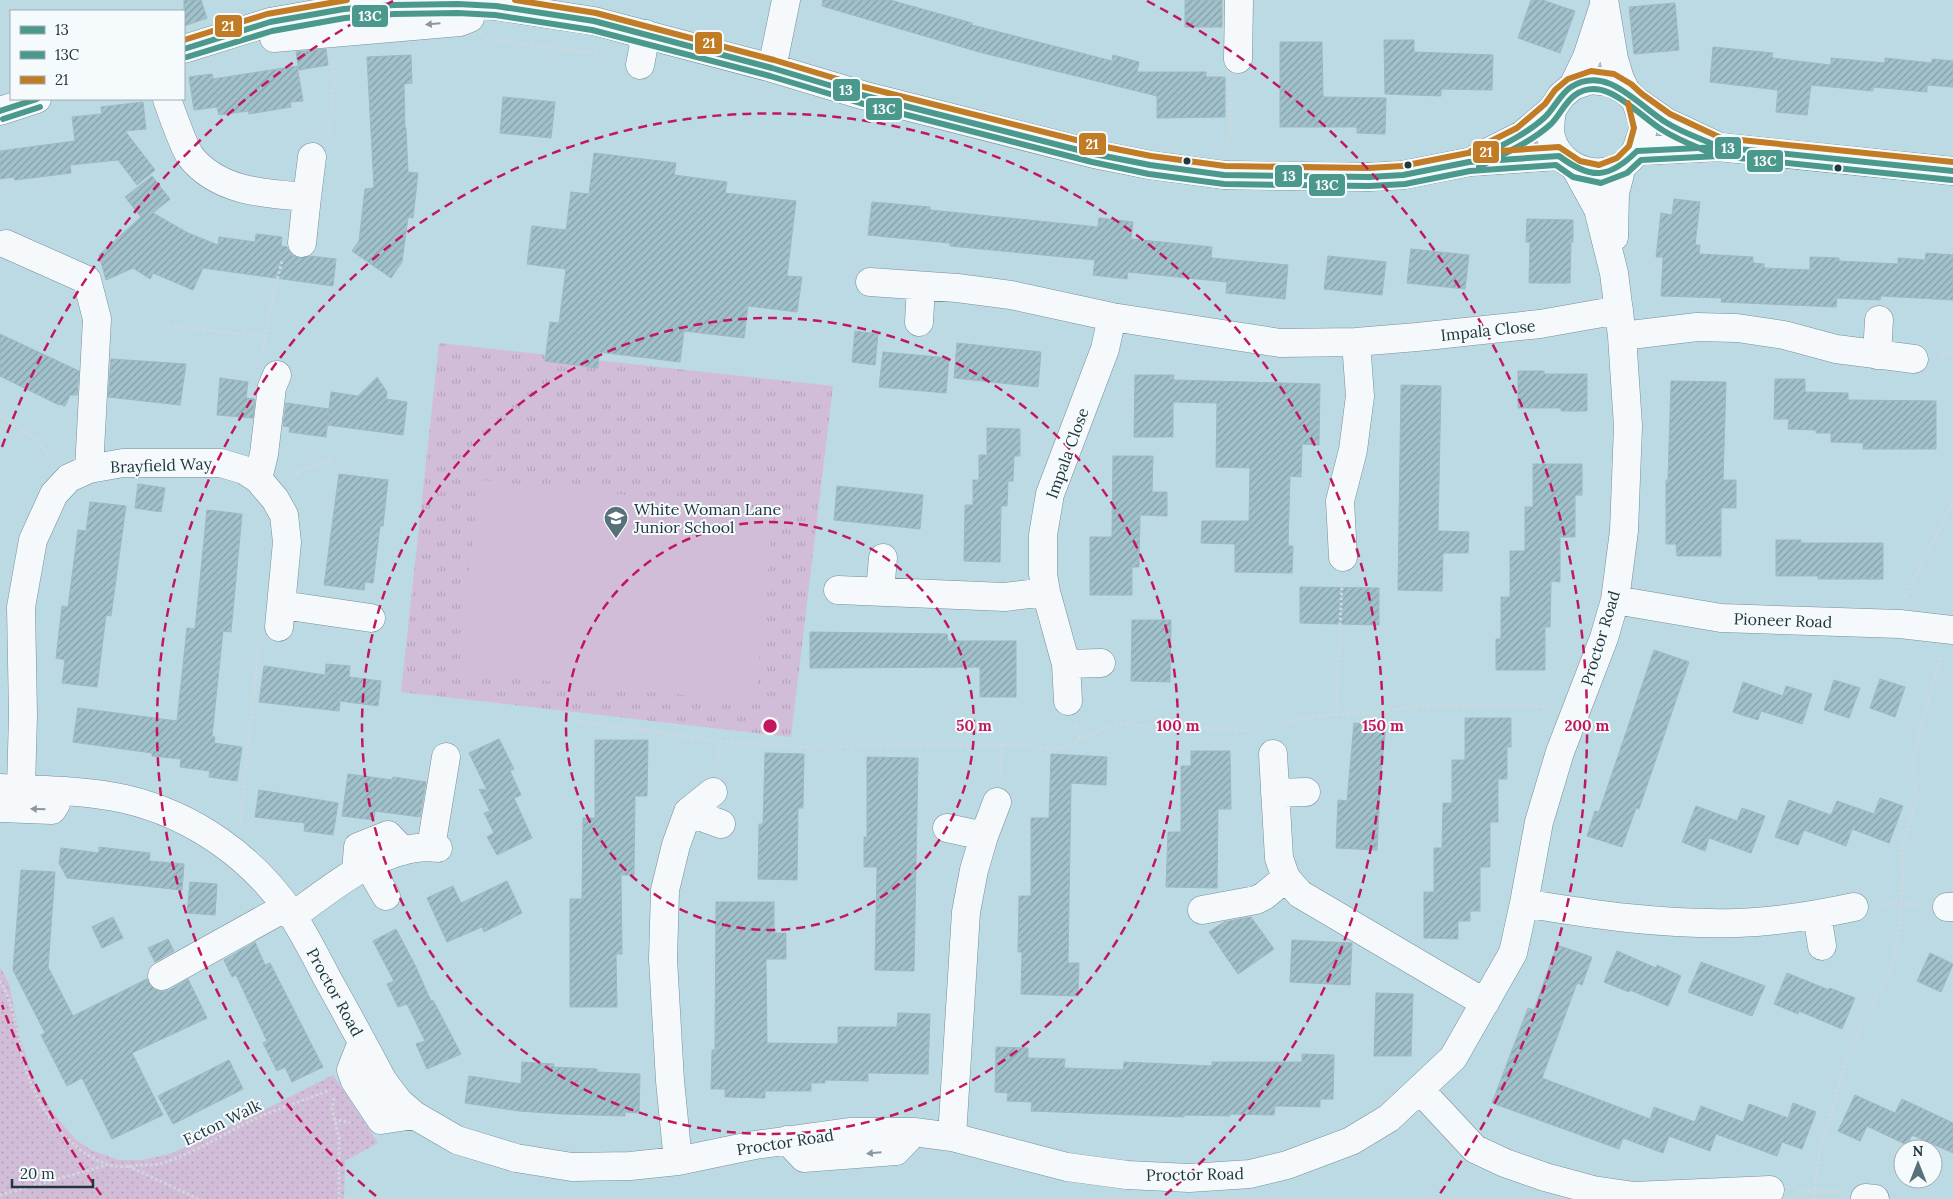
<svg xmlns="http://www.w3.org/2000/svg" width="1953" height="1199" font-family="Lora,serif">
<defs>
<pattern id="grass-tufts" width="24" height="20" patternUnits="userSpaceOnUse" patternTransform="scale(1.25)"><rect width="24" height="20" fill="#d2bdd8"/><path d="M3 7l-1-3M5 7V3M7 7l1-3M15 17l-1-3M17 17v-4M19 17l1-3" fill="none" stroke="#b4a3ba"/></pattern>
<pattern id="park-dots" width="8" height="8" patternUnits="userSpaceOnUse" patternTransform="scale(1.25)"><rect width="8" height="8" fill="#d2bdd8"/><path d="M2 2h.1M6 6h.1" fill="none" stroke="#b4a3ba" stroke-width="1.8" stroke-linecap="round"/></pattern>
<pattern id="building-hatch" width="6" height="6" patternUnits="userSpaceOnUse" patternTransform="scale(1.25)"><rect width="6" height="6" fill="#a1c1cb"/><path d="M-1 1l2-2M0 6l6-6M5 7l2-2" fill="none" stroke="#839ea6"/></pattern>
</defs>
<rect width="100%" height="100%" fill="#bbdae4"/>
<path fill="url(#grass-tufts)" d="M439,343L833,386L791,737L401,692Z"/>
<path fill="url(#park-dots)" d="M0,967L9,984L20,1037L33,1078L52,1112L76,1140L91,1150L119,1160H142L170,1154L262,1111L333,1075L378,1143L345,1161L344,1199H0Z"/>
<path fill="#d2bdd8" d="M479,480L774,510L755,702L459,672Z"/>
<path fill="url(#building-hatch)" stroke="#a0b8c0" d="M184,0H201L207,18L184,26Z
M823,0H890L972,23V25L1112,61L1113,55L1139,62L1137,72H1206V77H1225V117L1157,118V96L979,52L822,6Z
M1185,0H1222V27H1185Z
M1531,0H1542L1575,11L1560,53L1518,38Z
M1675,3L1679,50L1634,54L1629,7Z
M1384,40H1414V52L1493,55L1492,90L1441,89V96L1385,94Z
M1280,42H1322L1323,97L1386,98L1385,134L1357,133V127H1280Z
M1713,47L1773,53L1772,58L1831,65V58L1885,63V58L1932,63V59L1953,61V87L1927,85V92L1873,87V91L1811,85L1807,115L1776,112L1778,90L1710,82Z
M326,49L328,65L299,70L296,52Z
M411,55L412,83L404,84L405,128H406L408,172L418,173L413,218L408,217L402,262L391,278L352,251L359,241L365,189L374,188L367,57Z
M297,66L303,101L290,102L291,107L249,114L248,111L219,115L217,107L194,110L189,77L212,74L213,79Z
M503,97L555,102L551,138L500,133Z
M143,102L146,129L125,131L155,170L137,185L118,160L70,165L71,173L15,180L14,177L0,179V151L75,141L72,117L102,114L101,107Z
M594,153L676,163L674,175L727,182L725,193L796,201L787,276L802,277L797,312L748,306L744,338L684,331L680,362L599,352L598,368L545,361L550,322L559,323L566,269L527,264L532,226L566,230L571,192L589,194Z
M152,176L170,199L153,213L188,233L218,245L219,237L255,242L256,234L282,237L281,246L287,247L292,255L300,258L310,256L336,259L333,286L203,268L193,290L153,273L150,279L133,268L106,280L99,255L141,217L125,197Z
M1674,199L1700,202L1695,245H1700L1699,254L1753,257V263L1764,264V268L1810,270V257L1839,258V261L1898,264V258L1925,260L1926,253L1953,255V300L1881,296L1880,300L1837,298L1836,307L1721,302L1722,298L1661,296L1663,257H1656L1661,213L1672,215Z
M872,202L930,207V210L1098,227L1099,218L1133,222L1131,239L1212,247L1211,258L1288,265L1285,299L1226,293L1227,282L1128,272L1127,279L1093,275L1095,260L950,246V243L868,235Z
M1527,219L1573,220V242H1571L1570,283H1529L1530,242H1526Z
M1411,249L1469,255L1465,289L1407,283Z
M1328,256L1386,262L1382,295L1324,289Z
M855,331L878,334L875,365L852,362Z
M0,334L79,371L77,395H70L65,406L59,404V405L0,376Z
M957,343L1041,352L1038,387L954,378Z
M883,352L949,358L946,393L879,387Z
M111,359L186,364L180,405L108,397Z
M1518,371H1544V374H1587V411H1561V408H1518Z
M1135,375H1174L1173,380L1320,384L1319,445L1302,444L1301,477L1290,476L1288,546H1293L1292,573L1235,572V544L1201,543L1202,521H1249L1250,468L1216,467L1217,403L1173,402V437H1134Z
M377,377L387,392L386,399L407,402L403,435L327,425L331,392L358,396Z
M220,378L248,382L246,398L255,399L253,418L217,415Z
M1775,379H1805V392L1848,393V400L1936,401V449H1863V443L1831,442V433H1816V430L1788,429L1789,419H1774Z
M1671,381L1726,382L1723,480H1736V508H1721V556H1677L1676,544H1666V480H1668Z
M1401,385L1441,386L1438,531L1469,532L1468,553H1443L1442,591L1398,590Z
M286,403L329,409L326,437L289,432L290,427L283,426Z
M987,428L1020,429V456H1014L1013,481H1008L1007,506H1001L1000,562L964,561L965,505H973V480H979V455H987Z
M1113,456H1153L1152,492H1167V516L1140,515L1139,567H1132V595H1090V537H1112Z
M1533,464H1582V495H1575V537H1560V582L1551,581L1550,627H1545V670H1496V639H1501V597H1510V551H1525V507H1533Z
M339,474L388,480L383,526H380L373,583L365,582L364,590L324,585Z
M138,484L165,488L161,512L135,508Z
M837,486L923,495L920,529L834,520Z
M90,502L126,506L111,616L106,615L97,687L62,683L65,660L56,658L62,606L68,607L78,530L86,531Z
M207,510L242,514L231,632L223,631L212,736L215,737L214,743L242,747L237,781L209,777L210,771L180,767L181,759L152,756V753L73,742L78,708L177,721L187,628L195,629Z
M1776,540H1801V543H1883V579H1818V576H1776Z
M1300,587L1379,588V625L1300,623Z
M1132,620H1171L1170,682L1131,681Z
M810,632L947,634L948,641H1016V697H980V667L810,668Z
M1654,650L1689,662L1639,809L1636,808L1622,847L1587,836L1595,811L1599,812Z
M326,664L350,666L349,677L381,681L378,706L340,701L339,711L259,702L264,666L325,675Z
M1880,679L1905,687L1895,717L1870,708Z
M1834,680L1860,688L1849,718L1824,710Z
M1743,682L1783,696L1786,686L1812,694L1802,724L1761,711L1758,720L1733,712Z
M1465,718H1511V747H1507V779H1498V822H1490V867H1480V911H1470V921H1458V939L1424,938V892H1434V848H1442L1443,803H1452V760H1465Z
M1354,723L1386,726L1381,771L1377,850L1336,848L1338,800L1347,801Z
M499,739L514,769L510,771L521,795L514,798L532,838L497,855L487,837L494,833L484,813L490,811L479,789L487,790L469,753Z
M595,740H648L647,796H635L634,875H621L622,954H616L617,1007H570V899H582L583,818H595Z
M1191,751H1230L1231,809H1218L1217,888L1166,887L1168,832H1181V766H1191Z
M765,753L804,754L803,808H798L797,880L758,879L759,824H763Z
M1051,754L1107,757L1106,785L1071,783L1068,963H1079L1078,996L1021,994L1022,952H1018L1019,896H1031V818H1049Z
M867,757L918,758L914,971L875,970L877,867H864V837H867Z
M348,774L392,780L393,777L426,782L420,817L375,811L374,820L342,816Z
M259,790L338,803L333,835L304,831L305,823L255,817Z
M1880,798L1903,806L1889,843L1852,829L1846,846L1804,830L1798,845L1775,837L1789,800L1831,815L1837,801L1874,814Z
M1696,806L1737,821L1742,808L1765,816L1751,853L1709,838L1705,851L1682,842Z
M99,847L150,853L149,861L184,864L182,890L67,878L59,863L61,848L99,853Z
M21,870L55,872L48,967L73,1016L147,979L154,989L162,992L170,990L188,979L207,1018L132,1053L163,1115L112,1139L82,1078L67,1086L41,1035L45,1033L13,970Z
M507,881L522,913L484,932L482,927L447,942L427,898L453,886L461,903Z
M190,882L217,884L215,915L187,913Z
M716,902H774V933H786V959H766L767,1043L838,1044V1027H897L898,1013L930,1014L928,1074L868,1073V1081L825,1080V1083H811V1091H765V1098L725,1097V1089H711L712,1050H715Z
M113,917L123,938L102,948L92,927Z
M1251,917L1274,949L1238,974L1209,932L1224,922Z
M396,929L415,965L431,1001L433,1000L461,1054L427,1069L416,1044L425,1041L407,1004L398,1007L387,984L394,981L373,941Z
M168,939L174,951L155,962L148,948Z
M1292,940L1352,943L1350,985L1290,982Z
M255,942L265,965L270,963L323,1067L292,1082L285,1067L277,1071L263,1043L267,1041L236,975L232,977L224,960Z
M1557,945L1592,957L1582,985L1577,983L1542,1078L1650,1119L1654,1107L1695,1122L1701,1106L1743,1122L1749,1104L1788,1118L1793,1103L1816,1112L1802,1149L1782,1142L1777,1156L1716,1134L1710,1151L1669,1136L1663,1153L1623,1138L1619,1149L1492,1103L1528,1008L1534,1010Z
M1617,951L1656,968L1657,965L1681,976L1668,1006L1630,990L1629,992L1604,982Z
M1930,953L1953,964L1941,992L1917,981Z
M1701,962L1765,986L1752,1016L1688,992Z
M1787,973L1829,990L1830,988L1855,998L1842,1029L1799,1011L1798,1014L1774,1004Z
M1376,993L1413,994L1411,1056H1374Z
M996,1047L1028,1048V1058L1065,1059L1064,1068L1123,1070L1124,1062L1212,1066V1062H1302V1054L1334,1055L1333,1099H1320V1107L1275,1106L1274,1115L1230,1114V1116L1184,1115V1117L1031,1111L1032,1102L1007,1101L1008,1093L995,1092Z
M229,1060L243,1089L173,1124L158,1096Z
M522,1062L554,1064L553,1067L597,1069V1072L640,1074L639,1113L625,1112V1116L562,1114L519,1111L465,1103L469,1076L521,1084Z
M1855,1095L1895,1113L1902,1099L1953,1123V1153L1912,1135L1907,1145L1867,1126L1860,1141L1838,1131Z"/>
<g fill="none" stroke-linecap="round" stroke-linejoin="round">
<defs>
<path id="minor" d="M1604,0L1614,59L1620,79L1626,91
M274,38L460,22L470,18
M184,49L270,22L344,9L394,5L458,4L496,6L594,21L772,68L862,95L1094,154L1150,165L1224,175L1369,177L1403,175L1469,162L1559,156
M1238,59L1239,0
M640,65L646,34
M772,68L786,0
M1573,86L1587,57L1603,8
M167,99C171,111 184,147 190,156C218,192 266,194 307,197L312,157
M1552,110C1551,118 1549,129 1551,137C1562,180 1627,186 1639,142C1640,138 1643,132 1643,127C1643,119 1638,109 1636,101
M0,111L37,99
M1637,151L1719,147L1953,171
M1477,158L1522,135L1552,110L1561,96L1573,86L1591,80L1610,82L1626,91L1636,101L1666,122L1713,144
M1614,237L1615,193L1622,166
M302,243L307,197
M6,244L87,280L97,319L89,469
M870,282L957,288L1011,295L1112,317L1280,343L1356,342L1417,337L1540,324L1619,310
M919,322L921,286
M1622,336L1697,327L1737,328L1784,335L1836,349L1914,359
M1877,355L1879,320
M258,479L264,454L272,387L277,375
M1343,557L1340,501L1353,450L1360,396L1356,342
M838,590L1005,597L1046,592
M880,591L883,558
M1615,600L1721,618L1900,624L1953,630
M282,605L371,618
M1066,664L1101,663
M1068,701L1066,664L1046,592L1043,574V535L1050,494L1105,349L1112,317
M1273,754L1279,858L1286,878L1300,894L1485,1003
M0,788C41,790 84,790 125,799C193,815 253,857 292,915C305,935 316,957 327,978C346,1012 365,1047 383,1081L399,1102L414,1115L457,1140L516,1158L572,1167L630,1166L678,1161L755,1145L849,1132H914L952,1137L1067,1167L1127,1175L1189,1178L1250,1174L1287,1165L1351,1141L1389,1118L1453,1058L1513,953L1524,903L1539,822L1560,752L1604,638L1615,600L1624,531L1628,426L1622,336L1614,273L1598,209L1576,169
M21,789L23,715L21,607L33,540L54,494L69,478L89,469L123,463H221L244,470L258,479L275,499L284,515L287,542L279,627
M1275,793L1306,792
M0,808L52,810L56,804
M688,812L721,824
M947,828L984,836
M431,847L446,757
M368,865L386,896
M356,871L358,847L388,835L403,851
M1524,903C1595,915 1665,925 1737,923C1776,922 1816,915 1854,907
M1947,907H1953
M1202,910L1256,900L1264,896L1286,878
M1817,914L1822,946
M293,916C331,888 387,841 438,848
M162,976L286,907
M362,1042L351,1070L355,1081L381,1120L414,1115
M1420,1090L1475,1149L1505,1163L1545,1177L1593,1190L1634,1196L1770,1190
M952,1137L966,912L974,870L984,836L997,802
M787,1140L804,1158L896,1151L914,1132
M678,1161L670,1081L663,959L665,890L676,845L688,812L713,792
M1865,1198L1875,1199"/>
</defs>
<use href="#minor" stroke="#778f97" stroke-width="29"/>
<path stroke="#cfd8dc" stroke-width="3" stroke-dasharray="2.5 2.5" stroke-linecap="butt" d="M486,39L602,54
M329,137L334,82L333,61
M1226,149L1231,126L1230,83
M168,326L265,336
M263,352L269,312L282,261
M1941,355L1953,354
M0,416L33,437L51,457
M292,477C305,468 316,463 332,461
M1905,597L1953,502
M1336,715L1342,583
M577,721L720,741L795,747L1003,745L1062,748L1114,724L1257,731
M1076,726L1080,740
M1279,727L1283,724L1315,716L1366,713L1419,706L1522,705L1547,707
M717,765L720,741
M1000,777L1003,745
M240,823L259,645
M1880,905L1900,903L1921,905
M0,981C19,1013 18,1053 32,1086C46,1119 72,1151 106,1164C116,1168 130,1166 140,1165C147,1165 156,1165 163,1163C195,1153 224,1133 255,1119C279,1108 305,1100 330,1090
M334,1098L332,1109L339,1137V1199
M334,1119L350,1123
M128,1166L198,1199
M1798,1191L1839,1192
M0,1195L107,1165
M1813,1199L1819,1154L1845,1065L1861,1026L1890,970L1898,939L1903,882L1902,844L1915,806L1914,753L1941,656"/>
<use href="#minor" stroke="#f5f9fb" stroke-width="28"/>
<defs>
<path id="bus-1" d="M184,49L270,22L344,9L394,5L458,4L496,6L594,21L772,68L862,95L1094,154L1150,165L1224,175L1369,177L1403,175L1469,162L1559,156C1591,180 1609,179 1637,151L1719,147L1953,171
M0,111L37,99
M1475,159C1498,147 1524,136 1544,118C1554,109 1560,94 1571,87C1608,64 1638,106 1667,123C1683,133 1702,139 1719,147"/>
<path id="bus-2" d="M187,57L272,31L345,18L394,14L458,13L495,15L592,30L770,76L860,103L1092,162L1149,174L1224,184L1369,186L1405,184L1470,171L1556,165L1573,177L1601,183L1627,173L1641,160L1719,156L1952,180
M3,119L40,107
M1479,167C1503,154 1530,143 1551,124C1560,115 1565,102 1575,95C1606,73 1639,117 1664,131C1680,141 1698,147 1715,155"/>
<path id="bus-3" d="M515,0L596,13L774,60L864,87L1096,145L1151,156L1225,166L1369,168L1402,166L1468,153L1559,147L1580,161L1599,165L1617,158L1629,146L1634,128L1628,103
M184,40L267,14L347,0
M1471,151L1517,128L1545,104L1555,90L1568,79L1591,71L1614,74L1631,84L1642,94L1670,114L1721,138L1953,162"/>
</defs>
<use href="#bus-1" stroke="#f5fbfc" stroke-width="10"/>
<use href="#bus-2" stroke="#f5fbfc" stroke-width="10"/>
<use href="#bus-3" stroke="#f5fbfc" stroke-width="10"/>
<use href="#bus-1" stroke="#4b998c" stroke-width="6"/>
<use href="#bus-2" stroke="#4b998c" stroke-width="6"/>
<use href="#bus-3" stroke="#c27c26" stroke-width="6"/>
</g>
<defs><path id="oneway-solid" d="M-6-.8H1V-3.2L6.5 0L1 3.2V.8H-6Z" transform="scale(1.25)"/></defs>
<g fill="#8b989d">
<use href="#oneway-solid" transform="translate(433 24) rotate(175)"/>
<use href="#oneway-solid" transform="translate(38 809) rotate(-178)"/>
<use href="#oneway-solid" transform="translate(874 1153) rotate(175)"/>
</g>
<g fill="none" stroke="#c2185b" stroke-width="2.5" stroke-dasharray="9 6">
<circle cx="770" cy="726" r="204"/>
<circle cx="770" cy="726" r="408"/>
<path d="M376 1196A613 613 0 1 1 1164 1196"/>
<path d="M101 1195A817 817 0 0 1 2 1005M2 447A817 817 0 0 1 393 1M1147 1A817 817 0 0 1 1439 1195"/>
</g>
<defs>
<symbol id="school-pin" viewBox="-11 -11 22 30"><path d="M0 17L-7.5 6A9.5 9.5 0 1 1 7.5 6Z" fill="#577079" stroke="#f5fbfc"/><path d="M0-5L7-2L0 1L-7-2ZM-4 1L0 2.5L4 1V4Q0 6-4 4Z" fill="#fff"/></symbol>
</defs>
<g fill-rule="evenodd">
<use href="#school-pin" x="602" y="504" width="28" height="38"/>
</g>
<g fill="#21373f" stroke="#f5fbfc" stroke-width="2">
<circle cx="1187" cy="161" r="4.5"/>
<circle cx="1408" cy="165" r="4.5"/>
<circle cx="1838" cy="168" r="4.5"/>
</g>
<g text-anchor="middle" stroke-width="4" stroke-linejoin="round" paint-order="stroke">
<g font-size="16" fill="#21373f" stroke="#f5fbfc">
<text transform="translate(1488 330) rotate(-6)" y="6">Impala Close</text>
<text transform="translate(1067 453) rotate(-70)" y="6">Impala Close</text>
<text transform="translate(161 465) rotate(-2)" y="6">Brayfield Way</text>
<text transform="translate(1783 620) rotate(2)" y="6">Pioneer Road</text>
<text transform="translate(1600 638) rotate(-73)" y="6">Proctor Road</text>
<text transform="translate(335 992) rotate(61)" y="6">Proctor Road</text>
<text transform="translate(222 1122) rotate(-26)" y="6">Ecton Walk</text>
<text transform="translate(785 1142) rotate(-9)" y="6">Proctor Road</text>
<text transform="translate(1195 1174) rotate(-1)" y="6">Proctor Road</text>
</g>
<g font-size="16" fill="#21373f" stroke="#f5fbfc" text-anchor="start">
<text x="634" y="515">White Woman Lane<tspan x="634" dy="18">Junior School</tspan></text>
</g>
</g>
<circle cx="770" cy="726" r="8" fill="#c2185b" stroke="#f5fbfc" stroke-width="2.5"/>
<g font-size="15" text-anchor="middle" font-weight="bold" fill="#c2185b" stroke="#f5fbfc" stroke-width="4" stroke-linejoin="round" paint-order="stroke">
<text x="974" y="731">50 m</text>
<text x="1178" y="731">100 m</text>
<text x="1383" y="731">150 m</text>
<text x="1587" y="731">200 m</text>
</g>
<g stroke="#f5fbfc" stroke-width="2">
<rect x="351" y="4" width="38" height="24" rx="5" fill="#4b998c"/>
<rect x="214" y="14" width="29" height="24" rx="5" fill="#c27c26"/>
<rect x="694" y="31" width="29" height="24" rx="5" fill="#c27c26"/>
<rect x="832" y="78" width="29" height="24" rx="5" fill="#4b998c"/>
<rect x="865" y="97" width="38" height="24" rx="5" fill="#4b998c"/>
<rect x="1078" y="132" width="29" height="24" rx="5" fill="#c27c26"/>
<rect x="1714" y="136" width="28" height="24" rx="5" fill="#4b998c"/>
<rect x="1472" y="140" width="28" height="24" rx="5" fill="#c27c26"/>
<rect x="1746" y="149" width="38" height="24" rx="5" fill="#4b998c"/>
<rect x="1274" y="164" width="29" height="24" rx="5" fill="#4b998c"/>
<rect x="1308" y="173" width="38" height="24" rx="5" fill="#4b998c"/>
</g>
<g font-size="14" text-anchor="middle" font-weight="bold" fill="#fff">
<text x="370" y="21">13C</text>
<text x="228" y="31">21</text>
<text x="709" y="48">21</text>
<text x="846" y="95">13</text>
<text x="884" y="114">13C</text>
<text x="1092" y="149">21</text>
<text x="1728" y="153">13</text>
<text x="1486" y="157">21</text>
<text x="1765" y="166">13C</text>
<text x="1289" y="181">13</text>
<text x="1327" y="190">13C</text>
</g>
<rect x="10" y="10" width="175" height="90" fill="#f5fbfc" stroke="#a0adb0"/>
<rect x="20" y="26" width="25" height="8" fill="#4b998c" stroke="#a0adb0"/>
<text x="55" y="35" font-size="15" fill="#21373f">13</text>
<rect x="20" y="51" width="25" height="8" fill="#4b998c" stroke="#a0adb0"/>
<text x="55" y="60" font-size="15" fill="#21373f">13C</text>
<rect x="20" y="76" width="25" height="8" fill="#c27c26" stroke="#a0adb0"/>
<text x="55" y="85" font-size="15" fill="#21373f">21</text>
<g transform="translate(1918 1164)"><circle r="24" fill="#f5fbfc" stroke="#a0adb0"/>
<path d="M0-4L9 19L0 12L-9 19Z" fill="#577079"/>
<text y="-8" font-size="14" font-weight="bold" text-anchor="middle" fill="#21373f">N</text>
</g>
<path d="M12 1179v8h81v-8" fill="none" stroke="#21373f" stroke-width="2.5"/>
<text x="20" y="1179" font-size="15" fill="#21373f" stroke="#f5fbfc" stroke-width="4" paint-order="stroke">20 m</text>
</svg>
